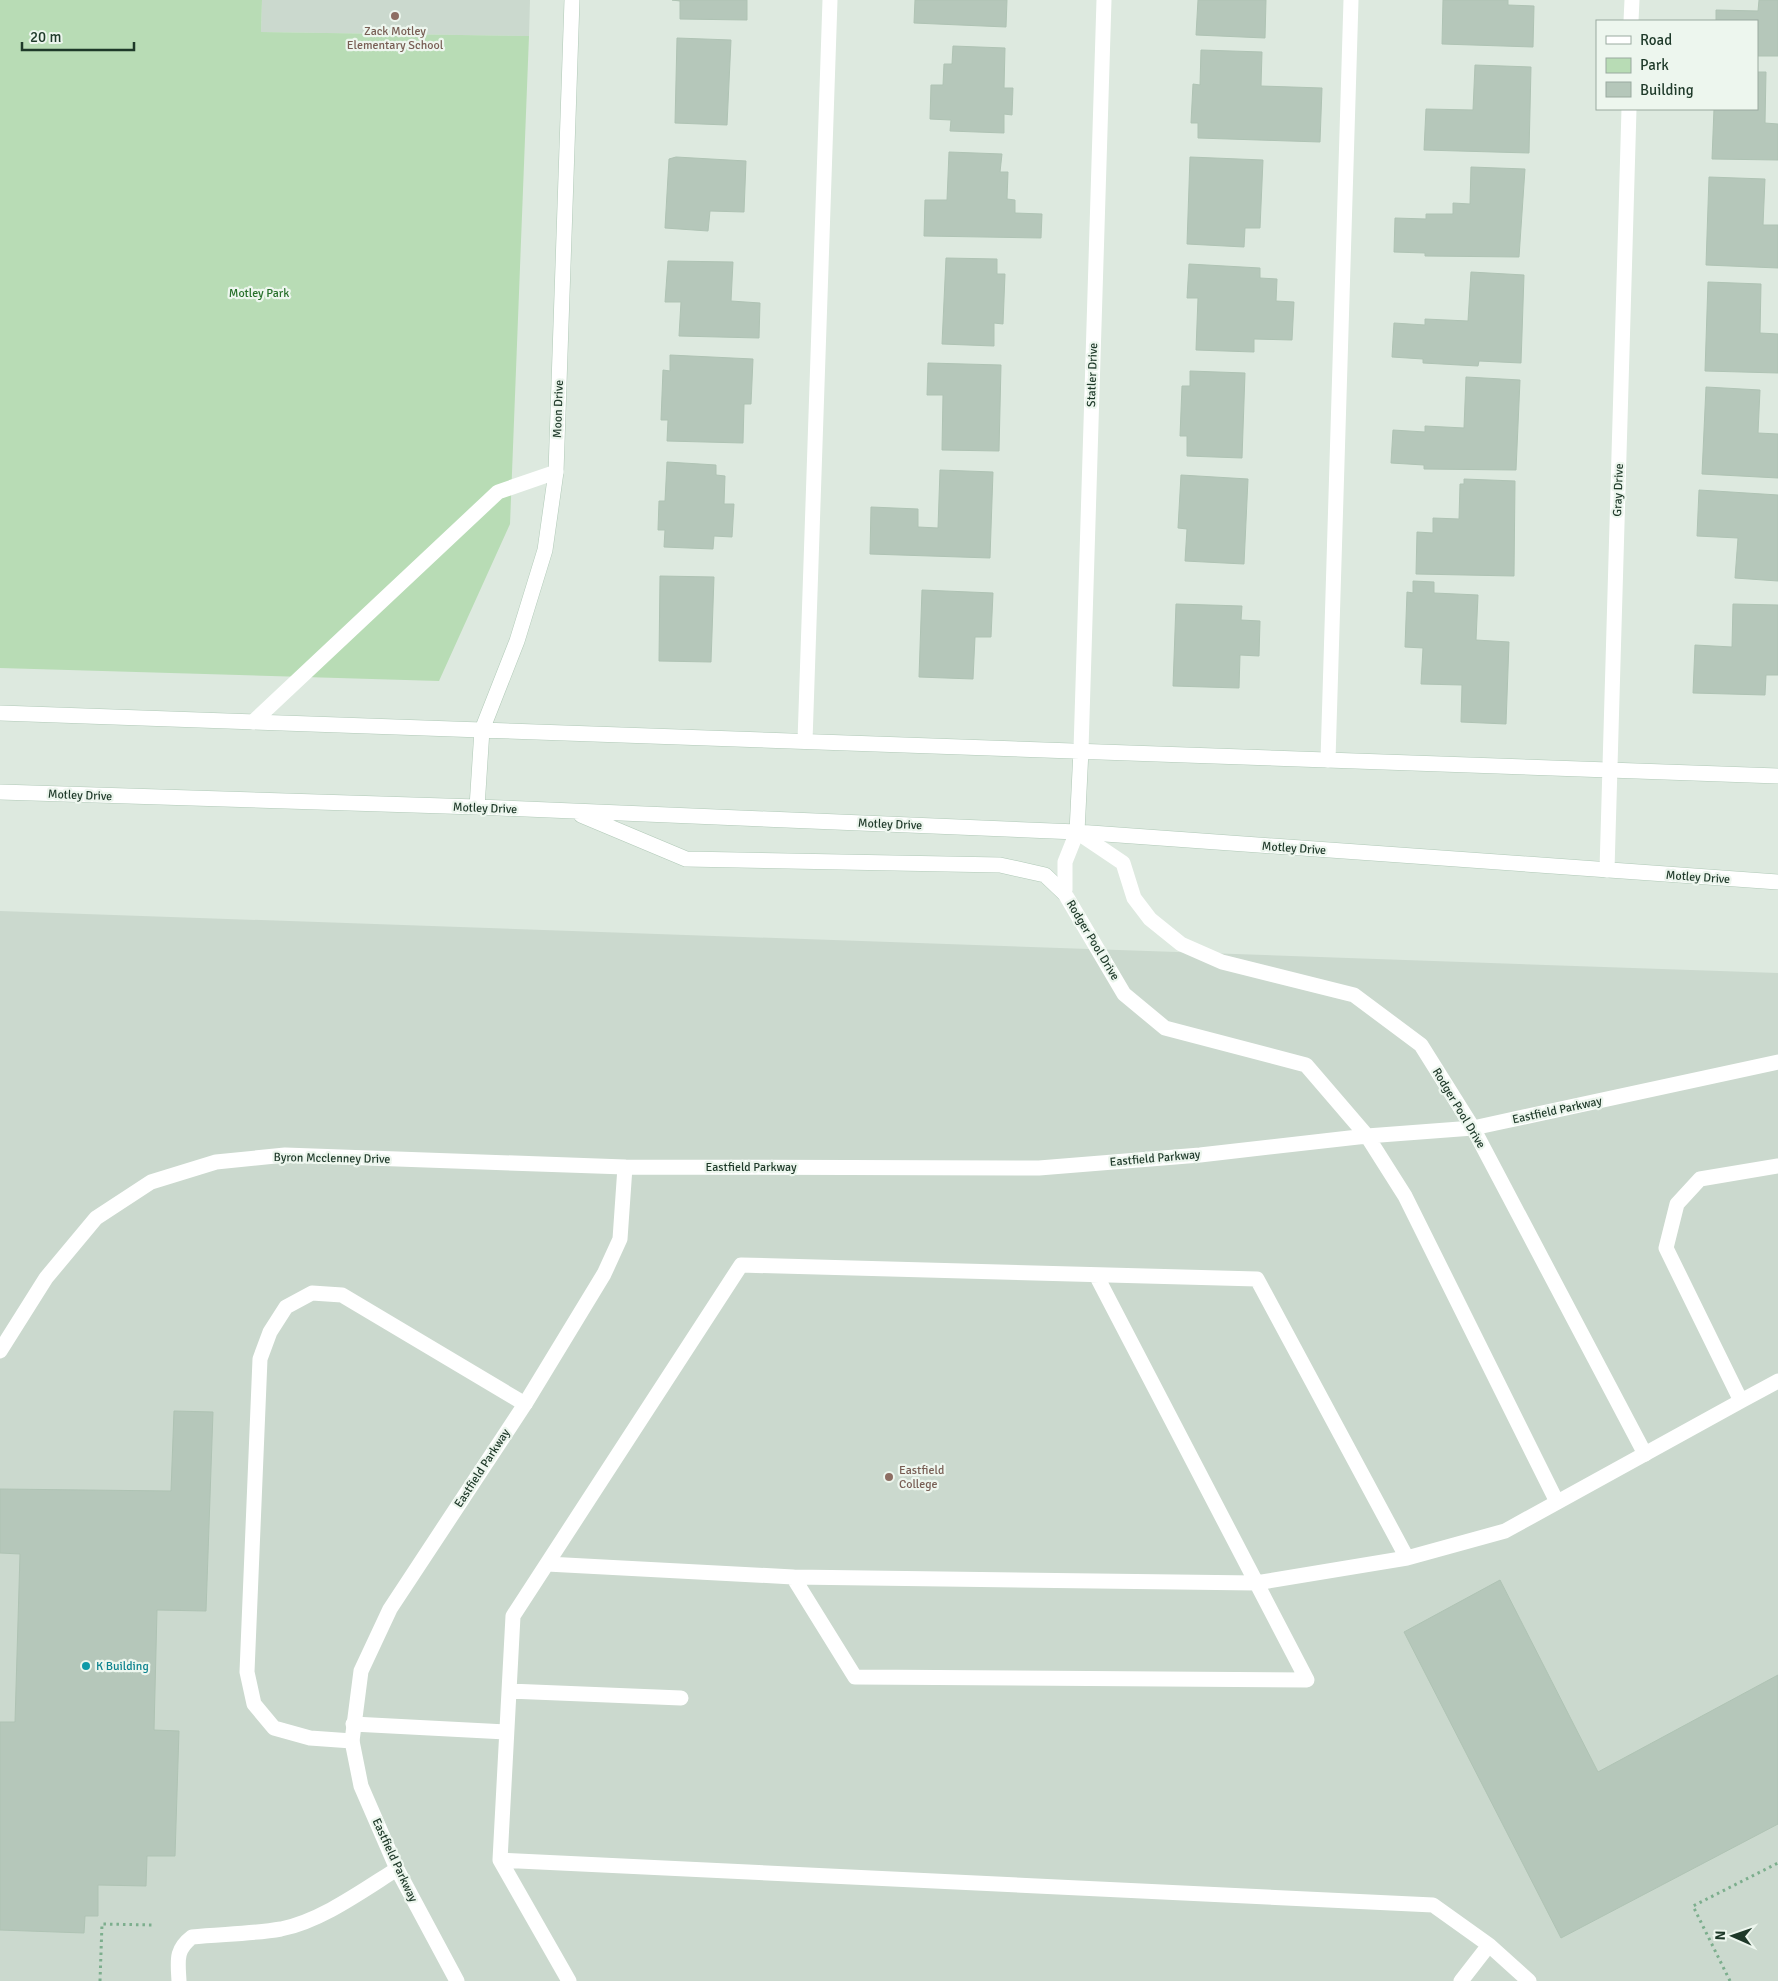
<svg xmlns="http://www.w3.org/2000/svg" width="1778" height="1981" font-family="Signika,sans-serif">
<rect width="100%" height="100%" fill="#dde9df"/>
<path fill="#cbd9ce" d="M262,0H530L529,36L261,32Z
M0,911L1778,973V1981H0Z"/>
<path fill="#b8dcb5" d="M0,0H262L261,32L529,36L510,524L439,681L0,668Z"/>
<path fill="#b5c7ba" stroke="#afc3b4" d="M672,0H747V20L680,19V1Z
M915,0H1007L1006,27L914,23Z
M1198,0H1266L1265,38L1196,35Z
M1443,0H1508V5L1534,6L1533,47L1442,44Z
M1759,0H1778V56H1757V21H1716V10L1758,11Z
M677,38L731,40L727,125L675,123Z
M953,46L1005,48L1004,88H1013L1012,115L1004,114V133L950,131L951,120L930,119L931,85H943L944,64H952Z
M1201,50L1262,52L1261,86L1322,88L1320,142L1198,138V123H1191L1193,84L1200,85Z
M1475,65L1531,67L1529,153L1424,150L1426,109L1473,110Z
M1757,72H1766L1765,123L1778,124V160L1712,159L1714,109H1757Z
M949,152L1002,154L1000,172H1008L1007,199L1015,200V213L1042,214L1041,238L924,236L925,200H947Z
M676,157L746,161L744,212L710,211L708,231L665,228L669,159Z
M1190,157L1263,160L1260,228H1245L1244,247L1187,244Z
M1471,167L1525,169L1519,257L1425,256V253L1394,252L1395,218L1426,219V214H1453V203L1470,204Z
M1709,177L1765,179L1763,225H1778V268L1706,265Z
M946,258L997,259V274H1005L1003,324L994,323V346L942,344Z
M668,261L733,262L731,301L760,303L759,338L679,336L681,302H665Z
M1189,264L1260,268V278L1277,279L1276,301L1294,302L1292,340L1254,339V352L1196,350L1198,298H1187Z
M1471,272L1524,275L1521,363L1479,361L1478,366L1423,363V359L1392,357L1394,323L1425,325V319L1468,321Z
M1708,282L1761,284L1760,333L1778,334V373L1705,371Z
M670,355L753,359L751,404H744L743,443L667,441L668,420H661L663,370L670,371Z
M928,363L1001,365L999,451L942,450L943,395H927Z
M1190,371L1245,373L1242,458L1187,456V436H1180L1182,386H1190Z
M1466,377L1520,380L1516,470L1424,469V465L1391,463L1393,430L1425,432V426L1464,428Z
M1706,387L1760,390L1758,433L1778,434V478L1702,474Z
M667,462L716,465V475L725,476L724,504H734L732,537L714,536L713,549L664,547L665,530H658L659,501H665Z
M940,470L993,472L990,558L870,554L871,507L918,509V527L938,528Z
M1181,475L1248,479L1244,564L1185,561L1187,529L1178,528Z
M1464,479L1515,481L1514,576L1416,574L1417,532L1433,533V518L1459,519L1460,484H1464Z
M1699,490L1778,495V581L1735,578L1738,538L1697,536Z
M660,576L714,577L711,662L659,661Z
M1413,581L1434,582V593L1478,595L1476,640L1509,642L1506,724L1461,722L1462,685L1421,684L1423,648L1405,647L1407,592L1413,593Z
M922,590L993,593L991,637H975L973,679L919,677Z
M1176,604L1242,606L1241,620L1260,621L1259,656L1240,655L1239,688L1173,686Z
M1733,604L1778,605V675H1766L1765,695L1693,693L1695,645L1732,647Z
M174,1411L213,1412L206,1611L157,1610L154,1730L179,1731L175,1856H147L146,1886L98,1885V1916H85L84,1933L0,1930V1722H15L20,1554L0,1553V1489L171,1491Z
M1500,1580L1598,1772L1778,1675V1824L1561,1938L1404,1632Z"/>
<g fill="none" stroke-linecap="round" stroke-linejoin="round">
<defs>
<path id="secondary" d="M0,713L1778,776
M0,792L477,807L1077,832L1778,882
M477,807L482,730L517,641L545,550L556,472L572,0
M581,815L686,859L1000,865L1045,875L1065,894
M1077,832L1081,750"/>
</defs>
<use href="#secondary" stroke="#b0c9b7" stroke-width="16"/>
<path stroke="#7cae8d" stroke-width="3" stroke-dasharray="2.5 4" stroke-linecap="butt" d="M100,1981L102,1924L153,1925
M1730,1981L1693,1906L1778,1863"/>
<path stroke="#fff" stroke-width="15" d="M253,722L498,492L556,472
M805,741L830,0
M1328,760L1351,0
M1778,1166L1700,1179L1677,1204L1666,1248L1741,1401L1778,1381
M547,1564L793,1577L855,1677L1307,1680L1096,1275
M793,1577L1256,1583L1407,1558L1505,1531L1741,1401
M509,1691L681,1698
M353,1724L506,1732
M352,1741L310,1738L274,1728L254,1704L247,1672L260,1359L270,1332L286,1307L312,1293L342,1295L525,1404
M500,1860L1433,1905L1489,1945L1461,1981
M1489,1945L1529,1981
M179,1981C178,1961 175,1950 192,1937C221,1934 252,1934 281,1929C321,1921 362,1891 397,1869
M569,1981L500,1860L513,1616L741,1265L1257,1279L1407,1558"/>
<path stroke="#fff" stroke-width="15" d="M1631,21L1632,0
M1081,750L1104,0
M1607,870L1629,109
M0,1351L46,1278L96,1218L151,1182L216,1162L285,1155L625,1167L1039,1168L1200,1155L1367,1136L1473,1128L1778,1062
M1557,1502L1405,1196L1367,1136L1306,1065L1165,1028L1124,994L1065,894V862L1077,832L1123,863L1134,898L1150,919L1181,944L1222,962L1354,995L1421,1045L1473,1128L1645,1454
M457,1981L397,1869L361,1786L352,1741L361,1671L390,1609L525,1404L604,1274L620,1239L625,1167"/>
<use href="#secondary" stroke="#fff" stroke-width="15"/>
</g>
<g fill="#8d6e63" stroke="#edf6ee" stroke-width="2">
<circle cx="395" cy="16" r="5"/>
<circle cx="889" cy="1477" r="5"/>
</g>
<circle fill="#0f9aa8" stroke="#edf6ee" stroke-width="2" cx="86" cy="1666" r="5"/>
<g text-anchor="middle" stroke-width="4.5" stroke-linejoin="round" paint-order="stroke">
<g font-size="12" fill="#785e54" stroke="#edf6ee">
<text x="395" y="35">Zack Motley<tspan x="395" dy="14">Elementary School</tspan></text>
<text x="899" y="1474" text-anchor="start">Eastfield<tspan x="899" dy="14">College</tspan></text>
</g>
<g font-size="12" fill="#28702b" stroke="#edf6ee">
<text x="259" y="297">Motley Park</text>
</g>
<g font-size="12" fill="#1e3929" stroke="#edf6ee">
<text transform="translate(1092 375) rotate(-88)" y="4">Statler Drive</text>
<text transform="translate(558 409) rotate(-88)" y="4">Moon Drive</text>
<text transform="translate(1618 490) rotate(-88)" y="4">Gray Drive</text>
<text transform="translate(80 795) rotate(2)" y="4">Motley Drive</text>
<text transform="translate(485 808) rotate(2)" y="4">Motley Drive</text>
<text transform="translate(890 824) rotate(2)" y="4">Motley Drive</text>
<text transform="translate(1294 848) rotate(4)" y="4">Motley Drive</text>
<text transform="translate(1698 877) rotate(4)" y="4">Motley Drive</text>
<text transform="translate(1093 940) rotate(59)" y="4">Rodger Pool Drive</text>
<text transform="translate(1459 1108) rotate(59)" y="4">Rodger Pool Drive</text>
<text transform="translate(1557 1110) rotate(-12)" y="4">Eastfield Parkway</text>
<text transform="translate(332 1158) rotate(1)" y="4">Byron Mcclenney Drive</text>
<text transform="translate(1155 1158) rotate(-5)" y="4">Eastfield Parkway</text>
<text x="751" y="1171">Eastfield Parkway</text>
<text transform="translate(482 1468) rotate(-57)" y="4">Eastfield Parkway</text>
<text transform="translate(395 1860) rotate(65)" y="4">Eastfield Parkway</text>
</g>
<g font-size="12" fill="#0d838f" stroke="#edf6ee" text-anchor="start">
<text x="96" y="1670">K Building</text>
</g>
</g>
<rect x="1596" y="20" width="162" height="90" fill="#edf6ee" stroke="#9aaa9f"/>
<rect x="1606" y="36" width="25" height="8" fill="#ffffff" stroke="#9aaa9f"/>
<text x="1640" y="45" font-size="15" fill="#1e3929">Road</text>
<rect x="1606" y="58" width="25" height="15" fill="#b8dcb5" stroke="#9aaa9f"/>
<text x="1640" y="70" font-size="15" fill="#1e3929">Park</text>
<rect x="1606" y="82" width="25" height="15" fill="#b5c7ba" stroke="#9aaa9f"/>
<text x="1640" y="95" font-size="15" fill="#1e3929">Building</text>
<g transform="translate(1733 1936) rotate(272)" stroke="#edf6ee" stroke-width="4" paint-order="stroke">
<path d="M0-4L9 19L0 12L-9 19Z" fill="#1e3929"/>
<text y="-8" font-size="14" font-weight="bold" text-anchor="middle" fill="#1e3929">N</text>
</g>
<path d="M22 42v8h112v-8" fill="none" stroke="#1e3929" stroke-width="2.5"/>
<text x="30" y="42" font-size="15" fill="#1e3929" stroke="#edf6ee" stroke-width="4" paint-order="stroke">20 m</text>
</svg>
